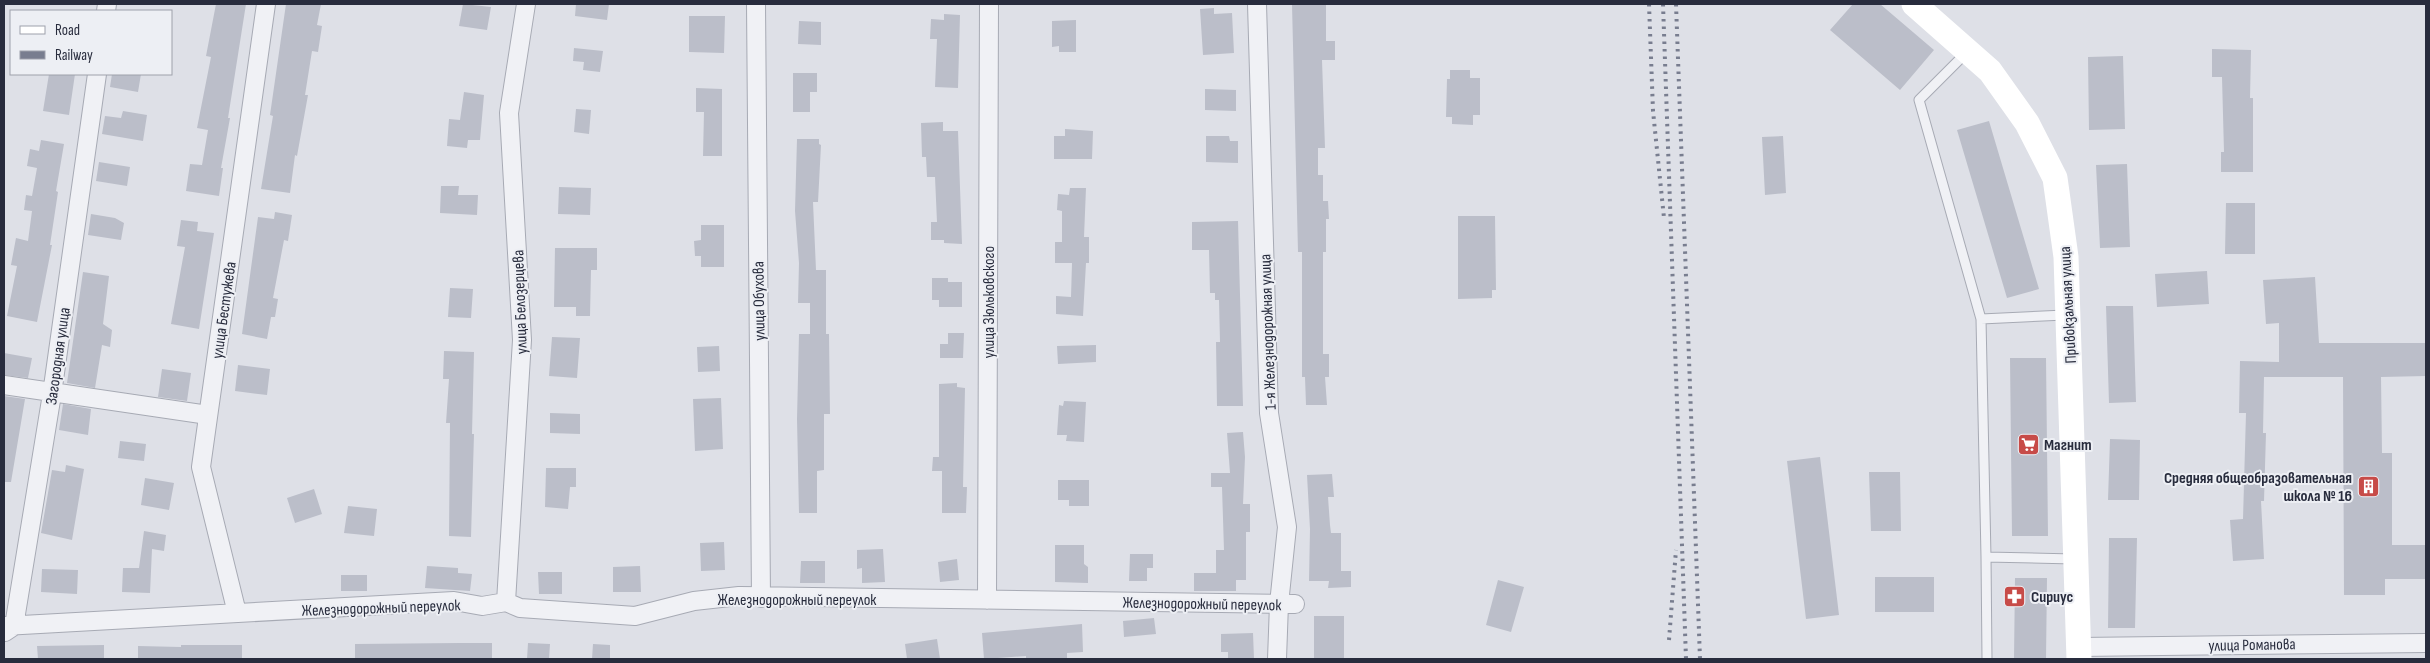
<svg xmlns="http://www.w3.org/2000/svg" width="2430" height="663" font-family="'Sofia Sans Condensed',sans-serif">
<rect width="100%" height="100%" fill="#dee0e7"/>
<path fill="#bbbec9" d="M216,4H246L228,118H230L221,168H223L219,196L186,191L190,164L202,165L208,130L197,128L211,57L206,56Z
M286,4H321L317,25L322,26L318,52L312,51L305,95H308L297,156L295,155L290,193L261,189L273,116L270,115Z
M463,4L491,7L487,30L459,26Z
M576,4H609L607,20L575,16Z
M1292,4H1326V41H1335V60H1322L1325,148H1318V175H1323V201H1328L1329,219H1326V252H1323V354H1329V377H1325L1327,405H1306L1305,377H1302V252H1298Z
M1853,4H1880L1934,50L1900,90L1830,30Z
M1214,8V14L1232,13L1234,53L1203,55L1200,9Z
M944,14L960,15L958,88L935,87L937,39H930L931,19L944,20Z
M689,16H725L724,53L689,52Z
M1076,20V52H1059V46L1052,47V21Z
M799,21L821,22V45L798,44Z
M574,48L603,51L600,72L583,70L584,62L573,61Z
M2212,49L2251,50L2250,98H2253V172H2221V152H2224L2222,77H2212Z
M2123,56L2125,129L2089,130L2088,57Z
M1450,70H1470V78H1480V115H1473V125L1452,124V117H1446L1447,79H1450Z
M793,73H817V92H810V112H793Z
M49,74H75L69,115L43,111Z
M112,74H141L138,92L110,87Z
M696,88L722,89V156H703L704,112H696Z
M1205,89L1236,90V111L1205,110Z
M464,92L484,95L480,140H468L467,148L447,146L449,119L460,120Z
M576,109L591,110L589,134L574,132Z
M123,111L147,115L143,141L102,134L105,116L121,118Z
M1989,121L2039,289L2007,298L1957,130Z
M943,122V131H958L962,244L944,243V240H931V222H937L935,177H927L926,157H922L921,123Z
M1065,129L1093,131L1092,159H1054V136H1065Z
M1206,136H1229L1230,141H1238V163L1206,162Z
M1783,136L1786,193L1765,195L1762,137Z
M797,139H819V144L821,145L818,202H813L816,270H826V334H829L830,414H824V470L817,471V513H799L797,419L799,334H810V303H798L799,263L795,211Z
M41,140L64,144L56,191L58,192L50,245H52L37,322L7,316L17,266L11,265L16,238L28,241L32,211L24,210L26,195L32,196L37,168L27,166L30,149L39,151Z
M99,162L130,167L127,186L96,181Z
M2127,164L2130,247L2100,248L2096,165Z
M441,186H459L458,195H478L477,215L440,213Z
M559,187L591,188L590,215L558,214Z
M1070,188H1086L1084,237H1089V263H1086L1083,316L1056,314V296L1071,297L1072,263H1055V242H1062V211L1057,210L1058,194L1069,195Z
M2226,203H2255V254H2225Z
M275,212L292,215L288,241L284,240L273,298L278,299L275,317H271L267,339L242,334L258,217L274,219Z
M91,214L115,218L124,223L121,240L88,235Z
M1458,216H1495L1496,290H1492V298L1458,299Z
M181,220L198,222L197,231L214,233L199,329L171,324L185,247L177,246Z
M1238,221L1243,406H1217L1216,342H1220L1219,300H1215V293H1210L1209,250H1192V222Z
M701,225H724V267H701V256H695L694,241L701,240Z
M555,248H597V270H591L590,316H576V307H554Z
M2207,271L2209,304L2157,307L2155,274Z
M83,272L109,276L103,324L112,330L110,347L102,345L95,388L67,383Z
M2315,277L2319,343H2426V376L2381,377L2382,453H2392V545H2426V579H2385V595H2344L2343,377H2264L2263,433H2266L2264,501H2261L2264,559L2233,561L2230,520L2243,519L2246,413H2239L2240,361L2279,362V323L2266,324L2263,280Z
M932,278H948V282H962V307H939V300H932Z
M450,288L473,289L471,318L448,317Z
M2106,306H2133L2136,402L2109,403Z
M948,333H964L963,358H940V344H948Z
M552,337L580,338L577,378L549,376Z
M1096,345V362L1058,364L1057,346Z
M719,346L720,371L698,372L697,347Z
M444,351L474,352L472,434H474L471,537L449,536L450,423H446L449,379H443Z
M4,353L32,358L28,378L4,375Z
M2010,358H2046L2048,536H2012Z
M238,365L270,369L267,395L235,391Z
M162,369L191,373L187,401L158,397Z
M957,383V387L965,388L963,487H967L966,513H942V471H932L933,457H939V384Z
M4,396L25,399L11,482H4Z
M721,398L723,449L695,451L693,399Z
M1064,401L1086,402L1084,442L1066,441L1067,435H1057L1059,405L1063,406Z
M63,404L91,409L88,435L59,430Z
M550,413L580,414V434L550,433Z
M1243,432L1245,457L1243,504H1250V532H1246V580H1236V591H1194V573H1216V550H1224L1222,487H1211V473H1230L1227,433Z
M2110,439L2140,440L2139,500H2108Z
M120,441L146,444L144,461L118,458Z
M1820,457L1839,615L1806,619L1787,461Z
M66,465L84,469L72,540L41,533L52,470L65,472Z
M546,468H576V487H570L568,509L545,507Z
M1869,472H1900L1901,531H1871Z
M1332,474L1334,497H1328L1330,525L1331,533H1341V571H1351V587L1328,588L1329,581H1309L1310,529L1307,475Z
M145,478L174,483L169,510L141,505Z
M1058,480H1089V506H1069V500H1058Z
M314,489L322,514L295,523L287,498Z
M348,506L377,509L374,536L344,533Z
M144,531L166,535L164,551L152,549L150,593L122,592L123,568H139Z
M2109,538H2137L2135,628H2108Z
M724,542L725,570L701,571L700,543Z
M1055,545H1084V564L1088,567V583L1055,582Z
M883,549L885,582L862,583V568L857,569V550Z
M1130,554H1153V568H1147V581H1129Z
M957,559L959,580L940,582L938,562Z
M801,561H825V583H800Z
M427,566L458,568V573L472,574L470,591L425,588Z
M640,566L641,592H613V567Z
M42,569L78,570L77,594L41,592Z
M538,572H562V594H539Z
M341,575H367V591H341Z
M1875,577H1934V612H1875Z
M2015,578H2047L2046,659H2014Z
M1498,580L1524,587L1511,632L1486,625Z
M1314,616H1344V659H1314Z
M1154,618L1156,634L1124,637L1123,621Z
M1082,624L1083,652L1067,653V658L1026,659V656L984,659L982,633Z
M1253,633L1254,659H1228V652H1221V634Z
M937,639L940,659H907L905,644Z
M459,643H492V659H355V644Z
M528,643L550,644L549,659H527Z
M593,644L610,645V659H592Z
M104,645V659H38L37,646Z
M181,645H242V659H138V646L181,647Z"/>
<g fill="none" stroke-linecap="round" stroke-linejoin="round">
<defs>
<path id="lane" d="M1966,53L1919,100L1981,319
M2065,315L1981,319L1986,557L2074,559
M1986,557L1987,659"/>
<path id="street" d="M756,4L761,598
M1257,4L1269,413L1287,527L1279,604L1277,659
M106,11L107,4
M4,385L208,415
M987,600L989,4
M506,602L522,340L509,113L526,4
M237,613L201,467L266,4
M4,626L454,601L482,606L506,602L520,608L635,616L694,601L739,596L1295,604
M5,632L14,626L52,394L97,74
M2079,647L2426,643"/>
</defs>
<use href="#lane" stroke="#a7aab4" stroke-width="11"/>
<use href="#street" stroke="#a7aab4" stroke-width="20"/>
<use href="#lane" stroke="#f0f1f5" stroke-width="9"/>
<use href="#street" stroke="#f0f1f5" stroke-width="18"/>
<path stroke="#fff" stroke-width="25" d="M1914,4L1990,71L2027,123L2055,178L2066,257L2079,659"/>
<path stroke="#787d8f" stroke-width="4" stroke-dasharray="2.5 5" stroke-linecap="butt" d="M1649,4L1653,111L1664,218
M1663,4L1686,659
M1676,4L1700,659
M1669,640L1676,550"/>
</g>
<defs>
<symbol id="supermarket-square" viewBox="-11 -11 22 22"><rect x="-9" y="-9" width="18" height="18" rx="4" fill="#c74b48" stroke="#edeff4"/><path d="M-6-5.5h2.5l.6 2H6L4.5 2H-2.5L-4.4-4H-6ZM-1.5 3.2a1.3 1.3 0 1 0 .1 0ZM3 3.2a1.3 1.3 0 1 0 .1 0Z" fill="#fff"/></symbol>
<symbol id="building-square" viewBox="-11 -11 22 22"><rect x="-9" y="-9" width="18" height="18" rx="4" fill="#c74b48" stroke="#edeff4"/><path d="M-4-6H4V6H1V3H-1V6H-4ZM-2.5-4.3h1.7v1.8h-1.7ZM.8-4.3h1.7v1.8H.8ZM-2.5-1h1.7V.8h-1.7ZM.8-1h1.7V.8H.8Z" fill="#fff"/></symbol>
<symbol id="pharmacy-square" viewBox="-11 -11 22 22"><rect x="-9" y="-9" width="18" height="18" rx="4" fill="#c74b48" stroke="#edeff4"/><path d="M-2-6h4v4h4v4h-4v4h-4v-4h-4v-4h4Z" fill="#fff"/></symbol>
</defs>
<g fill-rule="evenodd">
<use href="#supermarket-square" x="2016" y="432" width="25" height="25"/>
<use href="#building-square" x="2356" y="474" width="25" height="25"/>
<use href="#pharmacy-square" x="2002" y="584" width="25" height="25"/>
</g>
<g text-anchor="middle" stroke-width="4" stroke-linejoin="round" paint-order="stroke">
<g font-size="16" fill="#282c3d" stroke="#edeff4">
<text transform="translate(758 301) rotate(-91)" y="6">улица Обухова</text>
<text transform="translate(519 302) rotate(-92)" y="6">улица Белозерцева</text>
<text transform="translate(988 302) rotate(-90)" y="6">улица Зюльковского</text>
<text transform="translate(2067 305) rotate(-93)" y="6">Привокзальная улица</text>
<text transform="translate(223 310) rotate(-82)" y="6">улица Бестужева</text>
<text transform="translate(1267 332) rotate(-92)" y="6">1-я Железнодорожная улица</text>
<text transform="translate(57 356) rotate(-82)" y="6">Загородная улица</text>
<text x="797" y="605">Железнодорожный переулок</text>
<text transform="translate(1202 603) rotate(1)" y="6">Железнодорожный переулок</text>
<text transform="translate(381 607) rotate(-2)" y="6">Железнодорожный переулок</text>
<text transform="translate(2252 644) rotate(-1)" y="6">улица Романова</text>
</g>
<g font-size="16" font-weight="bold" fill="#282c3d" stroke="#edeff4" text-anchor="start">
<text x="2044" y="450">Магнит</text>
<text x="2352" y="483" text-anchor="end">Средняя общеобразовательная<tspan x="2352" dy="18">школа № 16</tspan></text>
<text x="2031" y="602">Сириус</text>
</g>
</g>
<rect width="2430" height="663" fill="none" stroke="#282c3d" stroke-width="10"/>
<rect x="10" y="10" width="162" height="65" fill="#edeff4" stroke="#9ea1ab"/>
<rect x="20" y="26" width="25" height="8" fill="#ffffff" stroke="#9ea1ab"/>
<text x="55" y="35" font-size="15" fill="#282c3d">Road</text>
<rect x="20" y="51" width="25" height="8" fill="#787d8f" stroke="#9ea1ab"/>
<text x="55" y="60" font-size="15" fill="#282c3d">Railway</text>
</svg>
